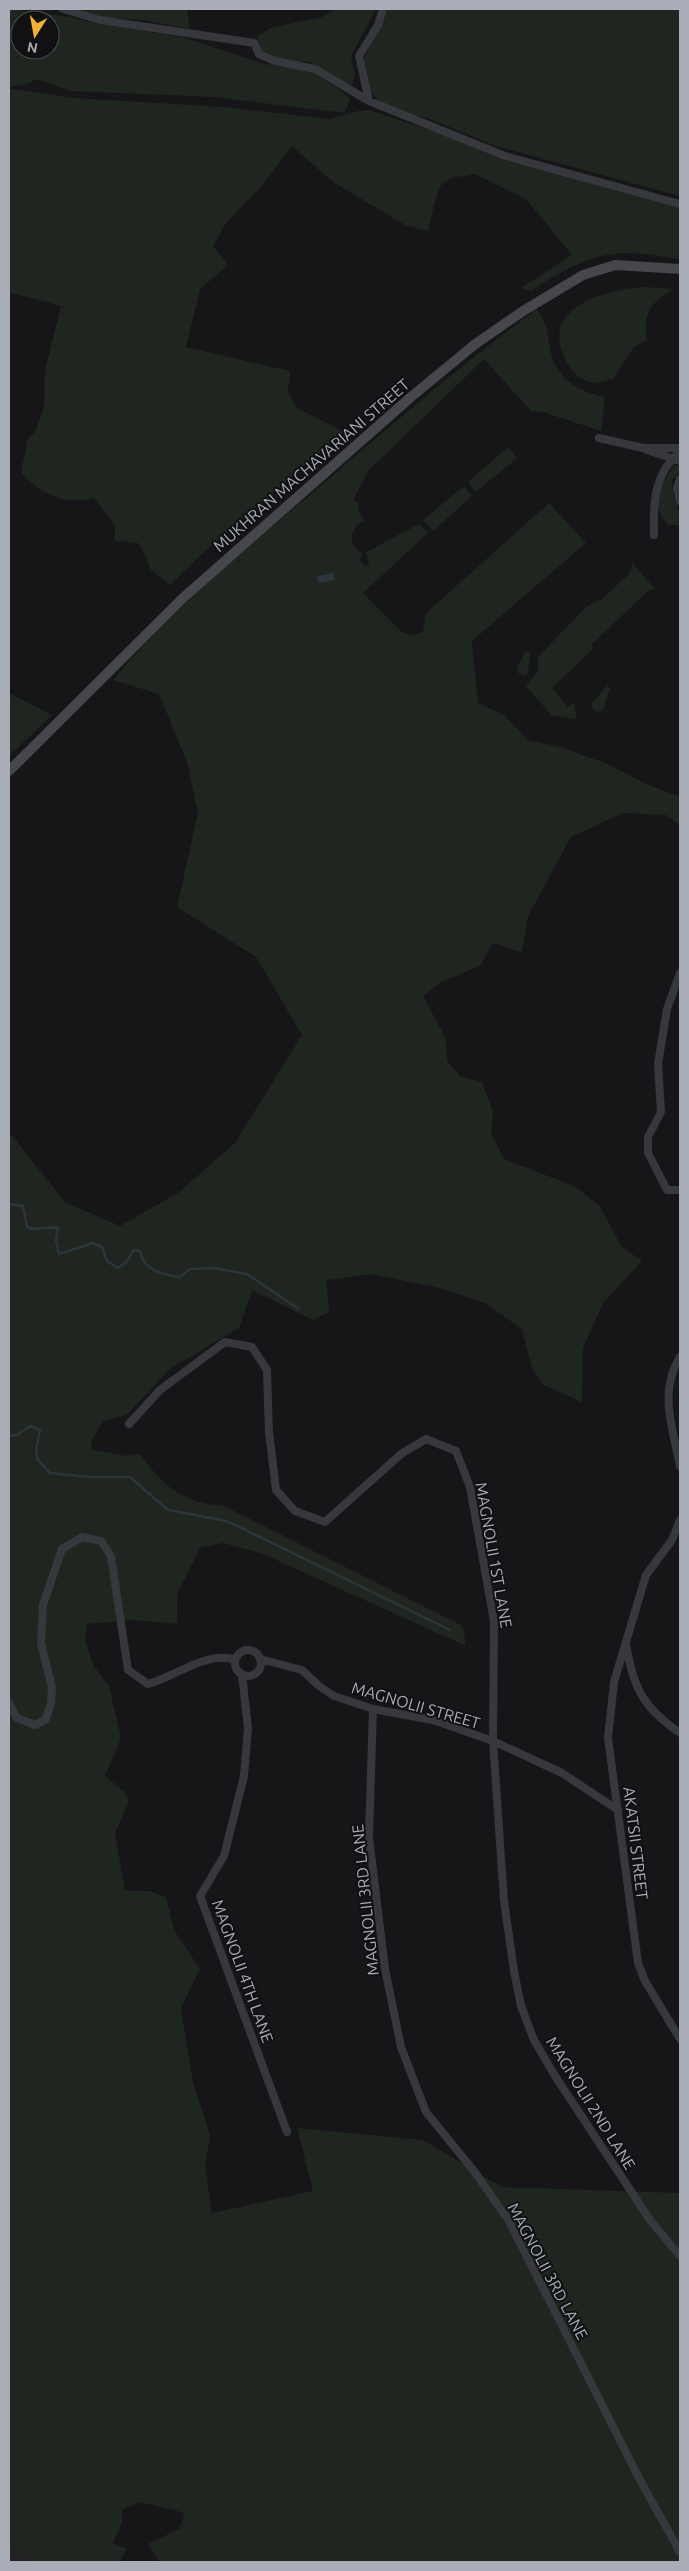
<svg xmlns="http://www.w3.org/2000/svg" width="689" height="2571" font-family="Ubuntu,sans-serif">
<rect width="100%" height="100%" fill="#161618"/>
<path fill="#222225" d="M9,2550L30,2555L29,2562H9Z"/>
<path fill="#1e261f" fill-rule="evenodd" d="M9,9L70,17L94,23L182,37L261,63L312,72L340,90L350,99L345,113L214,97L71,91L36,79L30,83L9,87ZM20,20H50V50H20Z
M87,9H187L190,29L145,20L98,18L84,12Z
M337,9H376L351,56L355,76L350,89L311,62L282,60L259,49L257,37L270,28L322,17Z
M388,9H680V196L496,146L430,119L403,113L380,102L363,85V61Z
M13,89L74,98L224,107L329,119L358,111L369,110L439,133L500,159L680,207V259C657,256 631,250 607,255C581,260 553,276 531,291L521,288L572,255L526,199L475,174L451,178L441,185L435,200L428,231L407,226L333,182L292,146L260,188L226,223L213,246L228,265L200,289L186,347L290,371L288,392L297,408L344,432L206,550L170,585L150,569L146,556L138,543L115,541V526L94,498C63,506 43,494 21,473L28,438L35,432L44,407L45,371L61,306L9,292V90Z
M643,287L675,289C652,299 642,315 647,340L633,348L613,379C604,382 595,384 586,381C567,373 552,340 563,321C579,297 616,289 643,287Z
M537,309C551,332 546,333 552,356C558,380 582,393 605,397L601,431L543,412L531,411L484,359L369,470L358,490L354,501L359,504L358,509L364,521C350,527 347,545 361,552L362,557L359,560L366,567L369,564L366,552L419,524L428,533L363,593L402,632L413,635L423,632L426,613L549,503L586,543L472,641L478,703L504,715L528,740L560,747L608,764L644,783L680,797V825L666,815L623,813L571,837L528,916L522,952L493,943L480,966L441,982L423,996L446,1039L447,1061L460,1076L482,1082L493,1112L491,1133L504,1159L574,1186L600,1206L621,1246L642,1261L603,1303L583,1348L582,1402L543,1385L532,1368L522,1329L485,1303L440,1288L372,1274L326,1280L329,1312L313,1320L252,1290L239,1328L171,1368L126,1415L103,1421L91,1441L93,1450L127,1456L140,1454C164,1487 183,1503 224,1506L463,1626L466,1646L263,1554L223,1543L200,1548L177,1594V1624L134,1620L87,1624L85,1640L93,1665L109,1686L121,1738L105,1776L125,1792L129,1802L115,1833L125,1891H149L166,1897L174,1930L200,1969L181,2008L193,2082L210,2135L205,2166L212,2213L313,2191L297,2128L423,2140L502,2187L680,2193V2562H159L148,2544L179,2529L185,2513L140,2502L122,2510V2523L113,2543L127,2549L119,2562H29L30,2555L9,2550V1132L65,1202L120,1226L178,1193L235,1143L302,1035L256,957L177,907L198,813L187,762L159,694L113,680C173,608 246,549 317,489C389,427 460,365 537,309Z
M508,447L517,458L476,492L468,482Z
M675,465L680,466V472L672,480C672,497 680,508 680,525H668C649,505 661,484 675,465Z
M464,486L472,496L433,531L423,520Z
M632,563L655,589L649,590L591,645L593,649L552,688L568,707L574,702L577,719L552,716L526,686L538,671V657L587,606L602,599L630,573Z
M525,652L530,653L528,674L523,676L518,673L517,668Z
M608,685L610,689C606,696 606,703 603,710L598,712L593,709L591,704Z
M9,693L52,715L9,756Z"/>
<path fill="#2c353c" d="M333,573L335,580L318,583L317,576Z"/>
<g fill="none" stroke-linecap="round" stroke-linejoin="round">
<path stroke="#2c353c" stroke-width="2.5" d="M9,1204L23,1206L27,1227L32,1229L58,1227L56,1240L59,1254L93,1243L102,1247L107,1261L118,1268L126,1262L134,1250L140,1251C143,1271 164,1275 180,1277L190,1269L213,1268L247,1274L299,1309
M9,1436L17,1435L30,1426L40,1430L36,1450L38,1460L50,1473L88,1477H130L168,1510L227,1521L450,1630"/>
<path stroke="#37383d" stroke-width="8" d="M63,9L100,20L254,43L259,54L275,61L315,69L369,101
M383,9L378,25L359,56L369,101L505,156L680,204
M599,438L643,448H680
M647,450L680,461
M680,479L677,488L680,501
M654,535C653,504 654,473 680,452
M680,973L667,1009L658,1064L661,1112L648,1137V1153L667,1190H680
M680,1357C658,1392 673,1429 680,1466
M129,1424L160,1390L225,1342L252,1347L267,1370L269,1432L276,1490L295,1511L325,1522L401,1454L426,1439L456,1451L470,1487L494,1621L493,1741L504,1901L514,1971L521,2006L534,2040L555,2076L650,2220L680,2256
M680,1520L672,1540L646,1575L614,1682L608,1738L638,1963L645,1981L680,2039
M626,1644C633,1687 643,1708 680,1733
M235 1663a13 13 0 1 1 26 0a13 13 0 1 1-26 0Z
M260,1659L302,1670L319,1686L334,1696L373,1709L433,1720L493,1741L562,1773L618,1810
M242,1674L248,1728L244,1776L224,1856L200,1896L287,2132
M9,1703L17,1718L35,1725L46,1719L51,1703L52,1688L41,1643L43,1605L62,1549L82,1537L101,1541L111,1556L128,1670L148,1684C174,1677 208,1650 235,1660
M373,1709L369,1837L385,1969L401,2047L426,2112L474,2171L509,2221L640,2480L680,2552"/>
<path stroke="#45474d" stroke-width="10" d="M9,771L183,598L411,397L474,345L523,311L583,275L615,265L680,269"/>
</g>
<g text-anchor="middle" stroke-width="4" stroke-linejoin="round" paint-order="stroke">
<g font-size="16" fill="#a8adb8" stroke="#111113">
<text transform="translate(311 465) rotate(-41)" y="6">MUKHRAN MACHAVARIANI STREET</text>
<text transform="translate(494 1555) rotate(80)" y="6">MAGNOLII 1ST LANE</text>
<text transform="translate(416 1705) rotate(16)" y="6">MAGNOLII STREET</text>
<text transform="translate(636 1843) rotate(83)" y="6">AKATSII STREET</text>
<text transform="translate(365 1900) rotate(-96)" y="6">MAGNOLII 3RD LANE</text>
<text transform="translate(243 1971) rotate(70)" y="6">MAGNOLII 4TH LANE</text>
<text transform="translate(591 2103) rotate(58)" y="6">MAGNOLII 2ND LANE</text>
<text transform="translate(548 2271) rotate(62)" y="6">MAGNOLII 3RD LANE</text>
</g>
</g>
<rect width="689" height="2571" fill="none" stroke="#a8adb8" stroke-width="20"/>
<g transform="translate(35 35) rotate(191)"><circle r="24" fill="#111113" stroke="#4d4f55"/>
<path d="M0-4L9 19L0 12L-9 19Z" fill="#f2b134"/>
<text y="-8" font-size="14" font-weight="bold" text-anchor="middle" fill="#a8adb8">N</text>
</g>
</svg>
